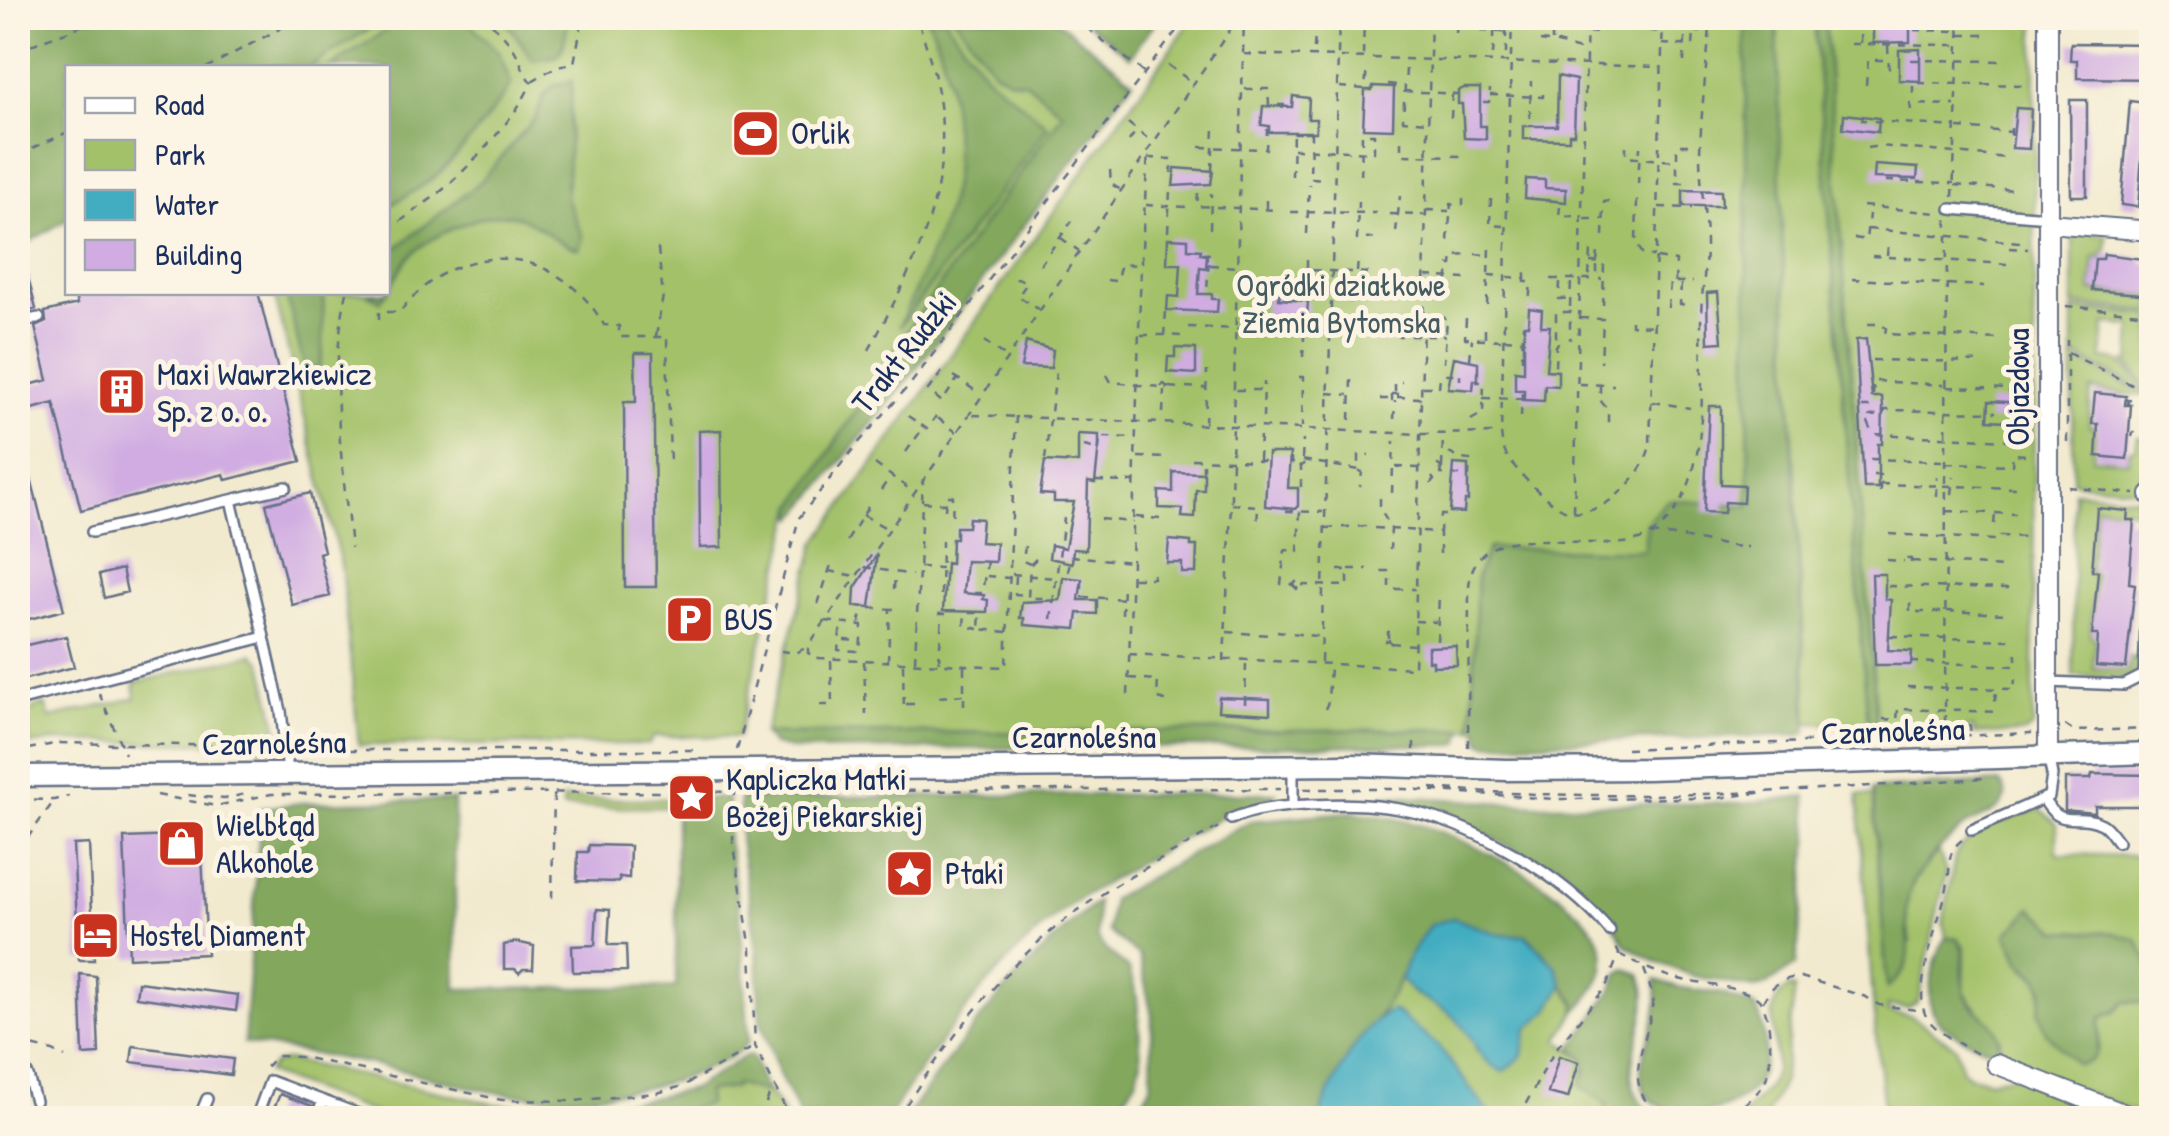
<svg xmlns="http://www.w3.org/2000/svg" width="2169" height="1136" font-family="'Patrick Hand',sans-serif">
<rect width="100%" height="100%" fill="#fcf5e5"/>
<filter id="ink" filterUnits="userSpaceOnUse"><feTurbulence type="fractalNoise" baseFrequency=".01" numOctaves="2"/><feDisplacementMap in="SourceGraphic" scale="20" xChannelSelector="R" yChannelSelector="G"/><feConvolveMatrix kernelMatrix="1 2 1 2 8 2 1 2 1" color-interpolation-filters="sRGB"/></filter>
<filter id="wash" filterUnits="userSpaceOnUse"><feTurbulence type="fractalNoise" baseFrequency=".0048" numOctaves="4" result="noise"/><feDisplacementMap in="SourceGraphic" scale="40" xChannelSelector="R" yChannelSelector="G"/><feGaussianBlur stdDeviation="2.25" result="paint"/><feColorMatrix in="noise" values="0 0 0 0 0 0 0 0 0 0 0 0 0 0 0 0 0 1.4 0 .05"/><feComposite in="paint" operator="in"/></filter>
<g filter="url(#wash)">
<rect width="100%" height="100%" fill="#f2eacf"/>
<path fill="#a3c169" stroke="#5f7864" stroke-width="2.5" d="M386,18H955L994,71L1011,80L1026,82L1064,113L911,325L794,507L738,737L654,736L649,744L359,745L341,565L274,293L388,292V68L309,67Z
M1193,18H1745L1749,506L1645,551L1489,548L1477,575L1472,729L764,734L816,543Z
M1777,18H1814L1868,725L1808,723L1782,230Z
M1825,18H2035L2033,709V727L2025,733L1974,734V728H1967L1966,735L1877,734Z
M2073,231L2107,235L2106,252H2102V258H2094L2091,291L2151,296V312L2073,305Z
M2073,309L2151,315V390L2125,362H2130L2132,326L2105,324L2102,359L2119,361L2151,394L2073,354Z
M2073,358L2151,397L2091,390L2089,426L2095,427L2093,458L2128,461L2130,449L2136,448L2137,437L2145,438L2143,482L2139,489L2079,483L2073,480Z
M2074,491L2141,498L2136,513L2130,509L2096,506L2089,573L2095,574L2090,636L2096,638L2093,668L2128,671L2130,657L2138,658L2137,671L2130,678L2073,676Z
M253,654L262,662L282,747L270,751L241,744L55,741L31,745L27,717L34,708L45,704L50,718L136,698L134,683Z
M1858,795H1873L1887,987L1911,941C1899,900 1909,881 1939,852L1946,872L1918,1002L1908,1008L1888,1006V1012L1911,1016L1956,1047L1962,1070L1969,1076L1992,1080L2014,1075L2073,1099L2064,1118H1885L1874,1015Z
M563,799H676V807L563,808Z
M2039,809L2057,824V854L2138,856L2151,862V967L2114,933L2059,931L2032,909L2007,934C2011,942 2014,951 2018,959C2035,986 2047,969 2039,1011L2077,1064L2099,1049L2100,1018L2115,1012L2124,1002H2141L2151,1007V1118L2053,1080L1998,1054L2000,1039L1964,992L1965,949L1957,938L1946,937L1943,923L1955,856L1961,846L1990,825Z
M1401,979C1416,1001 1421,994 1442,1006C1458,1015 1473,1035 1477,1052L1523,1055L1527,1029L1549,1010L1563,985L1578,1008L1558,1040L1583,1058L1587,1091L1606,1103V1113L1603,1118H1493L1438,1046L1393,1011L1380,1015Z
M1790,987L1795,989L1783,1081L1765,1118H1741C1751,1103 1768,1093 1774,1075C1783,1045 1757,1006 1790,987Z
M288,1060L495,1104L559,1107L637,1101L613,1111L610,1118H379L380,1115L267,1073L274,1063Z
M735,1084L766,1092L767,1089L786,1118H672L677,1112L691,1110L707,1091L734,1088Z"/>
<path fill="#82a75d" stroke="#4e6b5e" stroke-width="2.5" d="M18,18H386L309,67L68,68L67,219L18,249V135L23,132L18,114Z
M405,18H465L499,53L511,84C497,108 456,158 435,177C421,188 403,197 388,207V68L330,67Z
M502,18H569L563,47L557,56L533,60C521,46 516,31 502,18Z
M927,18H944L987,76L1048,126L899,328C915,288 940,239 950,198C962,152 951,59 927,18Z
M955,18H1054L1133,81L910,377L795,518L794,507L911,325L1063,113L1026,82L1011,80L994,71Z
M1081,18H1158L1130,57Z
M1745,18H1777L1782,230L1807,732L1801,735L1486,744L1481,742L1478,729H1472L1477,575L1489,548L1644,551L1647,522L1668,500L1749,506Z
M1814,18H1825L1877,726L1868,725Z
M572,81L566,198L583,237L579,249C553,243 536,219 510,215C483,211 428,237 410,256C397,269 393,288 380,301L368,295L388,292L390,253L480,182L536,117L543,97L554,85Z
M286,293H325C320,317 327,345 319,368L311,371L304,366Z
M1464,729L1460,742L1455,745L795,750L773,745L764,734Z
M1999,782C2005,788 2008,794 2003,802C1996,815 1976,818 1965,826C1949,838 1933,855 1921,870C1885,914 1934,959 1887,987L1873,789Z
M1276,793C1264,806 1238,808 1221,817C1180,839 1140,863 1100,886C1019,931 937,1041 888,1118H801L779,1074L760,1020L757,949L740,840V798Z
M1384,795L1537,805L1749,803L1806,796L1809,837L1796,965L1764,986L1754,988L1694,976L1652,960L1625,944L1606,912L1568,878L1484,834L1417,809L1381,801Z
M728,798V840L740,916L749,1040C741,1055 720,1062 705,1069C653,1094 558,1102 501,1093C460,1087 421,1074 381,1066C336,1057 290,1050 244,1043L261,808L301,803L454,800L456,989L676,987V799Z
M1349,812C1376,815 1406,819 1432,829C1477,845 1605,905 1604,960C1604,981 1588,998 1575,1013L1576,1002L1563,985L1556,966L1526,935H1499L1453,918L1430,925C1412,952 1400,980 1384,1008C1361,1044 1331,1076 1320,1118H1127L1141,1104L1151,1086L1152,1015L1139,956L1108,931L1112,899L1250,821Z
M1097,902V937L1106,950L1129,969L1137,998L1141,1061L1136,1080L1121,1103L1094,1118H906C961,1038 1021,964 1097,902Z
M2032,908L2059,931L2114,933L2137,940L2151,967V1007L2141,1002H2124L2115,1012L2101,1018C2096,1038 2105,1065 2077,1064L2046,1033L2039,1011L2043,988L2038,977L2020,961L2007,934Z
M1946,937L1957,938C1970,956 1958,973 1965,993C1975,1022 2004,1015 1998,1054C1980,1045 1955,1037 1940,1023C1920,1003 1934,958 1946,937Z
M1625,969L1640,974C1662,1025 1598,1077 1658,1118H1603L1607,1104L1581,1086V1079L1586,1072L1583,1058L1571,1048L1611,992L1618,974Z
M1656,980L1682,988L1723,994L1756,1007C1803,1119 1661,1136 1643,1088C1634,1061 1656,1030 1657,1003C1658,995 1655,988 1656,980Z
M747,1055L753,1057L766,1093L735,1084L734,1088L707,1091L708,1104L677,1112L672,1118H610L613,1111L637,1101L692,1089Z"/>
<path fill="#42adc1" stroke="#2e6e90" stroke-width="2.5" d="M1453,918L1499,935H1525L1556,966L1563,985L1549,1010L1527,1029L1523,1055L1504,1072C1475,1061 1478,1040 1457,1020C1437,1000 1417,1003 1401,979L1407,960L1430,925Z
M1393,1010L1438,1046L1493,1118H1320C1328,1088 1363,1020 1393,1010Z"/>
<g id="blocks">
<path fill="#d0ace2" d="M1873,18H1910V42L1873,43Z
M2071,43L2152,44V79L2077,78V60H2070Z
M1920,49V81L1899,80V50Z
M1558,76L1576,80L1574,134H1569V140L1523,139V126H1557Z
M1373,86L1394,87L1393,129L1363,128L1365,90H1372Z
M1464,88H1480V126H1486V139L1464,138L1462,104H1458V91Z
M1293,96L1309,98L1308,119H1316V132H1269V126L1261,125L1263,106L1292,107Z
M2070,100H2087V196H2071Z
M2130,101L2146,103L2138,207L2121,205Z
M2016,108L2031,109L2029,149L2012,148Z
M1844,114L1879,118L1878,132L1843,128Z
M1875,165L1918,168L1917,179L1874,178Z
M1175,168L1213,171L1211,184L1173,186Z
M1526,179L1545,180V188L1566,189V202L1525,198Z
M1683,190L1721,191L1722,206H1683Z
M1168,238L1188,239V249L1201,250L1200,254L1207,255L1206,268L1200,267L1198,294H1212V299H1218L1217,312L1167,310L1168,296L1179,297L1181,264H1167Z
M18,254H22L36,309L18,314Z
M2104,254L2143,259V263L2152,264V295L2092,290L2095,259H2103Z
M1267,289L1280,290L1279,299L1308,301L1307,316L1280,314L1279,319L1264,318Z
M74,292H258L301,461L226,480L224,474L81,510L54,403L18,413V388L48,380L35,327L46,322L45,312L77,304Z
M1718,292L1722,342L1708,343L1707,293Z
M1529,308L1542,310L1541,326H1550L1546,370L1558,371V386L1545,385L1544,401L1524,400V390H1515V371L1524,372V325H1528Z
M1866,339L1872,397H1882L1883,407L1882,444H1878V488H1864L1856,340Z
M1026,342L1053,350L1051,368L1021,367Z
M1175,348L1196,349V374L1167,372L1168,357H1175Z
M635,353H653L656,587H625L624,402H636Z
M1454,357L1478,362V380H1474L1473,390L1448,388Z
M2095,393L2126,396L2125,405H2131L2127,459L2096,456L2098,424H2092Z
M1989,401L2025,403L2024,422L1988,420Z
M1709,406H1721V484L1744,485L1743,503L1725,502L1724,513L1704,512Z
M721,430L722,547L700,548L699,431Z
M1078,434L1099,435V445L1095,483L1088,482L1086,550L1073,549L1072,563L1049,558L1051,545L1065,548L1074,502H1054V495L1040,494L1045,461L1078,463Z
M18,442H22L64,610L18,622Z
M1268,453H1290L1288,488H1298V506L1295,509L1265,506Z
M1454,464L1468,465V501H1465L1464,513L1450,512Z
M1173,472L1204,473V490H1196L1195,518L1182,517L1183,509L1159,508V491L1173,492Z
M310,493L324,551L319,553L330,596L292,605L266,504Z
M2097,508L2128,511L2127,520H2134L2129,583L2135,584L2126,668L2096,666L2098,635H2092L2098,571H2092Z
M969,518L982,519L980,542L996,543L995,562L966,561L963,593L984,595L983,599L988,600L987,612L943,611L946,563L951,564L952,539H956V527H968Z
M1169,540L1191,542V546H1197L1196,573H1182V563H1167Z
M877,554L870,607L854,606L855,588Z
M122,569L127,592L104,598L99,575Z
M1872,574H1885V599L1891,600L1888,650L1912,651L1911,665H1875Z
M1063,577L1082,579L1079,600H1097V614L1078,613L1076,629L1024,625V618H1020L1022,602L1060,600Z
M66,636L74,667L18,681V647Z
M1456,646L1457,665L1433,666V661H1428V647Z
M1219,697L1270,699V714L1218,711Z
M2092,774L2152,775V806H2095V813L2065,810V779H2091Z
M201,835L207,954L129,958L124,838Z
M89,844L94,960H79L73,845Z
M589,845L630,846L629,878L619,877V882L577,881L578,852H588Z
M597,909L610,910L608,945H626L627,971L573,972L572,946L595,945Z
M516,942L534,946L533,969H523L519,973L515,969H504V945Z
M80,974L96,976L99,1054L83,1055Z
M138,982L238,995L236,1011L136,997Z
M133,1046L233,1059L231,1075L131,1062Z
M1559,1056L1579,1062L1568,1098L1548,1093Z
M280,1094L312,1106L308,1118H270Z"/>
</g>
</g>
<g filter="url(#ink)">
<use href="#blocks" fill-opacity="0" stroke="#667086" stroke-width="2.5"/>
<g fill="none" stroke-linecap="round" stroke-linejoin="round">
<defs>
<path id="service" d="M1951,209L2048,217
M18,322L39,318
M231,500L286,487
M92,532L231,500L264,637
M2049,682L2124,685L2144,675L2152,476
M18,701L264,637L281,711L288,772
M18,756V766
M2044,800C2062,831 2077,811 2102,824C2108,827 2113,836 2118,842
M1293,806V765
M1231,819C1257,808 1279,807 1307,805C1338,804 1368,803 1399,809C1472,822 1563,875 1610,931
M1972,830L2049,796L2052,775L2049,759
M18,1058L28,1076L35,1101
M199,1118L207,1099
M256,1118L270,1081L369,1118
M316,1118L323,1101"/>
<path id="minor" d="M2048,18V756
M2048,223L2152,231
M2150,495H2152
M1996,1064L2135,1118"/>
<path id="tertiary" d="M18,776L1352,765L1507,770L1647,769L2152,753"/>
</defs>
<use href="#service" stroke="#667086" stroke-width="14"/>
<use href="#minor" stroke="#667086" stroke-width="22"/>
<use href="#tertiary" stroke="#667086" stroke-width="25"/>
<path stroke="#667086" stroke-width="2.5" stroke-dasharray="8 8" stroke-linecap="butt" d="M1074,18L1145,73
M1305,18L1337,21
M1512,18L1501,433C1502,441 1502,448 1507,456C1517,472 1552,509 1571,512C1605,517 1644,475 1650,445L1663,18
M1645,18V30L1661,32
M1365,22L1382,24
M1433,23L1457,25
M1904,24H1913V30L1958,31
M1541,29L1552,30V41
M1480,31L1504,32
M1588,32L1600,33L1610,26L1611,19H1623
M1456,33L1457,18
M1960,35H1989
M1540,41L1558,43L1584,52
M1860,43L1861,18
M1662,44L1693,46L1694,32H1701
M1851,44L1957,45
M1888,45L1889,73
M1314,48L1316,19
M1244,54L1660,67
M1506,54V18
M18,55C39,35 70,36 93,18
M1363,55L1364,18
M1493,55L1495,18
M1911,60L2005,61
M1684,62L1685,38
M1168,65L1193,83
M206,68L300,18
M1406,69L1403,120L1426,122
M532,81L557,66L574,63L583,18
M1388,84L1403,86
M1866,85L1868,60H1888
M1340,87L1365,89L1367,66
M1245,89H1268L1269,105H1285
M1404,91L1457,94
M1913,94V83L2028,85
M1490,95L1543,97V89
M1483,102H1489L1490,89
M1911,110L1910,104L1955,105
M1863,116L1862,120L1956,127
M1451,118L1452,95
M1530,118L1531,81
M1128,123L1152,142
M1958,128L2011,132
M1293,133H1311L1310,178L1327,179
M2011,136V123
M1129,141L1136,131
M1401,141V153L1404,155L1461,156
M1626,146V157L1677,161
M1200,147L1266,149L1267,130H1274
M1867,148L1879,146L2007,158
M1293,149C1320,150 1347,151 1374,152V134H1362L1361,181
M18,155L68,132
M1148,158L1173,159L1171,173
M1110,170L1111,184L1121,190
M1212,170L1214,128
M1292,176L1293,129
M1886,181L1954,183
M1684,183H1677V145H1690
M1638,184L1640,147
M1955,185L2014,190
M1198,193L1197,206L1277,210
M1953,197L1960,18
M1491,199L1490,225L1505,226
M1637,200L1636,243L1644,256H1654
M1358,201L1357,240L1377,238
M1146,205L1186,207
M1863,206L1937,213
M1560,207L1559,216H1580
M1659,207L1692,208
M1266,208V194
M1427,210L1449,211
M1291,212L1376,213
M1389,214L1425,215
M1585,219H1602
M1947,219L1945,719L1946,725H1970L1971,737
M1210,229L1211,193
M1868,229L2019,242L2018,248
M388,232C404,217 422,206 439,193C464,173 522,112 531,82C524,74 523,68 519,59C511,41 498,29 484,18
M1168,232L1170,190
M1396,232L1400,196
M1307,234L1309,184
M1603,236L1604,202L1609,201
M1061,238L1079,251
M1854,238L1866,240L1869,214
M1448,241L1451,204L1463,205V198
M2009,248L2028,249
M1202,253L1209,254L1207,292
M1475,254L1487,255
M1887,255L1888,245
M1872,256L2007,264
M1657,258L1676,261L1675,282
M1307,259V270L1373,273
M1597,261L1598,252H1591L1589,274L1597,275V266
M1590,262L1604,263L1603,308
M1040,265L1072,221
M1210,265L1237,267
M1357,272L1358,259
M1488,275L1504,276
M1426,276L1465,279
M1507,277L1525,278V267
M1525,278V282H1531L1529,304
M1551,279H1602
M1852,279L1984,286
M1016,280L1018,278L1027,283L1018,296L1038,309
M1107,280L1116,281L1121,264L1140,265
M1560,282L1559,299L1571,298
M1681,284L1680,304L1688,305
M347,292C327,376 343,464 351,548
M1446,297L1449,265H1452L1453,256L1468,255
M1350,303L1353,274
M1487,305L1489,248
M2066,306L2152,314
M1570,307L1571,279
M1668,308L1670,282H1693
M1166,312L1164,335L1183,336
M1438,317L1447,318L1444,362
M1466,318L1465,338L1502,340
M1580,318L1603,319L1601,363
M379,320V312H400C458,236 556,242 604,325L619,326V337H667L670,467
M1392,320H1396L1398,336H1446
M1631,320V325L1654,326
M1868,324H1880L1886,328L1885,334L1999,339
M1188,327L1270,330
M1306,331L1327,332
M1141,335H1163
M656,336L663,296L658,249H666
M1485,337V323
M1504,339L1521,340
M984,341L1006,357
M869,350C921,253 963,174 931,62C926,47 923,31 916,18
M2068,353L2152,395
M1303,357L1305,317
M1470,359L1472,339
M1522,360L1523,325
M1872,360L1984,362
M1555,366L1556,346L1560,340L1556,337V312H1570V340
M942,372L928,390L942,402L958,378
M1107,375L1111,382L1160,387
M954,376L980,394
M1299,377H1303L1302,427
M1164,384L1168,387L1164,390L1160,387Z
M1579,384L1614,385
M1600,385V400L1608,410V430
M1169,387L1180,388
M1186,387L1205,388
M1423,387H1439L1440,377L1446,374H1460V380
M1947,387L2010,389L2009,393L2015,396
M1236,390H1263
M1395,392V382H1402
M1328,393L1349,395
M1392,394H1398L1397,400H1392Z
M1873,395L1874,381L1944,385
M1397,397L1421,398
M1483,398L1531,399
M1380,399H1390
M1653,402L1690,408
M2128,405V400L2152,402
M1862,407H1870V416L1883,415L1885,410L1996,412
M1163,413L1164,390
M973,415L1421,434L1499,433
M908,416L927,429L936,416
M1016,416L1006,667L819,658L808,653V646L969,415L1238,18
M1521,417L1522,391
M938,418L956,432
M1263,418L1264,382
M1394,419L1395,401
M1350,420L1351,379
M1471,420L1483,413L1484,382H1476
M1868,422L1873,434L2010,440L2011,435L2027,436
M1205,423L1207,371
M2132,437L2133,432L2152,434
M2067,442V340
M1084,446L1099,450L1100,437L1135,438
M906,452L923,428
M1138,457L1169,458
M1291,458V463H1297
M1045,459L1056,373
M1192,459L1266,461
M1302,459L1303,440
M1870,459L1944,461
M1259,460L1260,434
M1304,463L1301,467L1298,463L1302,460L1359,470V455H1369
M1947,463L2012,465L2013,454L2025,455
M875,464L912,491
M1438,465L1442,468L1439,471L1436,468Z
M1396,467L1418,468
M1442,467L1443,434
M1442,469L1441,474L1469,476L1470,460L1460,459L1442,449
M1359,471L1362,472L1360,487
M1203,472V461
M1873,475H1880V492H1873
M1432,477L1434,480L1431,483L1429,479Z
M1096,481L1134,482
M1880,484L2018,488
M1301,487V468
M2068,487L2135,494
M881,490L890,477
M1392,493L1394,441
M1952,494L1954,477
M1937,496V477
M1380,498V508L1391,529L1390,550
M923,502L953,504
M1231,504L1258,506L1257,527
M945,510L946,496H953L952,520
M1286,511L1323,512
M1574,511L1587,18
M1947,511L2016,514
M863,515L886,528
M1136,517L1160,519
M1100,519L1133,522
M1994,524L1995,515
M1326,528L1366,526
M1374,528L1440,532L1441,515H1450
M1890,534L1996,540L1998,536L2029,537
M1651,535C1684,533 1714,547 1748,547
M847,541L868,507
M1025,546L1023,561L1030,564
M1440,554V533
M1036,559L1030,565L1028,598H1043
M1907,559H1911V563L1906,562Z
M1887,560L1904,561
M1912,561L2003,567
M864,567L912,575
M919,567L941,568
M1349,569H1367
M829,571L855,576
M1381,571H1389V589H1415
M1068,572L1071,556L1131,562
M1012,574L1054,578
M987,576L1009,578
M1016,576L1015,594L1028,595
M1133,578H1153V568
M1082,581V597L1129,599
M1293,585L1297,589L1300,585L1297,581L1293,585L1281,584L1285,550L1298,551L1300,511
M1302,585L1348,586V570H1331
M1888,586L2007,589V582
M894,589L895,574
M974,593H982L987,562
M941,595L942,541
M1910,603V612H1944
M818,604L831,565
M870,608L895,609
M1947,611L2006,614
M938,614H950
M1122,614L1123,584
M1051,619L1064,518
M826,621L862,626L860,651L838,650L841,624
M1415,621L1436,622
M860,624L861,607
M979,629L964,626L965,613H980L979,629L1007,632
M1277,631L1322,637
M1227,632L1270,635
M1890,636L2008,640V635
M1388,638V632H1396
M844,640L861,641
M1386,641L1389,640L1391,644L1387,646Z
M1437,641L1439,595
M1391,643L1414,645
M781,651L796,653L807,647
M1129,654L1414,668L1431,18
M864,661L866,715
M888,661L890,609
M915,661L923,479
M1224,661L1230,533L1244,18
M939,662L942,614
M1321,662L1339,18
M1910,662L2016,666V654
M903,664L904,712
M964,666V709
M1129,678L1158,680L1157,697L1173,705
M1907,687L2014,689L2015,679
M99,693L125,754
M1128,695L1141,263L1148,153
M939,697L963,695
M1995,701L1996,690
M906,704H917
M1245,704L1246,663
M820,705H832L831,659
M1325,709L1328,702L1330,666
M1883,719L1897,720L1898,709L1999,712
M2065,725L2074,731L2152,729
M1468,747L1469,587C1474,508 1591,556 1639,540C1655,535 1670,520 1678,506C1709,458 1701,376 1701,320C1701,295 1706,270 1706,244C1706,214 1700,184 1700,154C1701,108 1707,62 1711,18
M28,749L59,743L241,746L270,751
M1626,749L2032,733
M301,750H693
M737,750L799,518L854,448L912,382L1186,18
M1414,750V735
M735,788L733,840L751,949L755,1046L790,1118
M1431,788C1613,803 1799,792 1982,778
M1304,789H1405L1556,799L1717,798L1765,792
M157,795L216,806L271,794L1281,789
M188,795L224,799L249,793
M18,799L54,800L69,796
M1962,840C1957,844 1955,846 1952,852C1948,861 1950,873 1948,883C1942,915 1913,984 1925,1014C1933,1032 1965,1046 1981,1056
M18,851L54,801
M552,898L554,792
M1619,954C1640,965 1659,975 1683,980C1706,986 1736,985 1757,998C1772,1008 1773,1063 1766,1079C1760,1095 1740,1105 1732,1118
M1644,969C1648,981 1654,994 1652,1008C1645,1050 1616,1095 1670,1118
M1763,1002C1770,986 1783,977 1801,977L1866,997L1879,1005L1924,1011
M18,1043L53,1051L65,1057
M266,1067L277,1056L302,1057L502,1100L573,1101L657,1093L683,1086L752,1048
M760,1118L772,1088
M897,1118C944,1048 997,972 1065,920C1113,883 1169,856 1222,825
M1518,1118L1555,1050L1606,987L1619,954L1614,942"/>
<use href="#service" stroke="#fff" stroke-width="9"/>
<use href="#minor" stroke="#fff" stroke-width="18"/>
<use href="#tertiary" stroke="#fff" stroke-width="20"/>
</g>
</g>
<defs>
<symbol id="stadium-square" viewBox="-11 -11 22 22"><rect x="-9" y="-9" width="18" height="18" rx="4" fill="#c8321e" stroke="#fcf5e5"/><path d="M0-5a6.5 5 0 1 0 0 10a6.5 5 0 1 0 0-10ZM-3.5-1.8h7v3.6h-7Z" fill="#fff"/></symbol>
<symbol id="building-square" viewBox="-11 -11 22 22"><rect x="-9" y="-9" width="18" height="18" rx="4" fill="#c8321e" stroke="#fcf5e5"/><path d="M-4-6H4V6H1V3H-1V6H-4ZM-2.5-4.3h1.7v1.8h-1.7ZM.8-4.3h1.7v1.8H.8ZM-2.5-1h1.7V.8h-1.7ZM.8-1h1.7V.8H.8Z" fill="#fff"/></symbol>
<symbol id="parking-square" viewBox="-11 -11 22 22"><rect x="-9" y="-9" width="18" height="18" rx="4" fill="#c8321e" stroke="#fcf5e5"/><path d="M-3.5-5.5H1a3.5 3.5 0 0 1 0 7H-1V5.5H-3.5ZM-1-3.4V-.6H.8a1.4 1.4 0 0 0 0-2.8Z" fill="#fff"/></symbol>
<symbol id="sight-square" viewBox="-11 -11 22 22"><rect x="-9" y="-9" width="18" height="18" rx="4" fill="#c8321e" stroke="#fcf5e5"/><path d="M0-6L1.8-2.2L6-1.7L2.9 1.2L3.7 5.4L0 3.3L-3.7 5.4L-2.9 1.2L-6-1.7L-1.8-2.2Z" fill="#fff"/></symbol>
<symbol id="shop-square" viewBox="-11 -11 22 22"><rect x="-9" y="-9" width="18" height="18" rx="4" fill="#c8321e" stroke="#fcf5e5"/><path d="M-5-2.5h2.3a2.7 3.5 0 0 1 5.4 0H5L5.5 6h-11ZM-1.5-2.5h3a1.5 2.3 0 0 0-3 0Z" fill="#fff"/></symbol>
<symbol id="hotel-square" viewBox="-11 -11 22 22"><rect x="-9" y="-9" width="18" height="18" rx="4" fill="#c8321e" stroke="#fcf5e5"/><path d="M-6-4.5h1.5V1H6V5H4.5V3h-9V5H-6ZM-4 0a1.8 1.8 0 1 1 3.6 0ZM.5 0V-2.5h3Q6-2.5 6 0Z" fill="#fff"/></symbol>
</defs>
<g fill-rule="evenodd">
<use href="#stadium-square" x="728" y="106" width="55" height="55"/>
<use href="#building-square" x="94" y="364" width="55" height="55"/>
<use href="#parking-square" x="662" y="592" width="55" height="55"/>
<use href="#sight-square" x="664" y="770" width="55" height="55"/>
<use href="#shop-square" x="154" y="816" width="55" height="55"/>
<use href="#sight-square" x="882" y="846" width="55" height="55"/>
<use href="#hotel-square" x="68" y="908" width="55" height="55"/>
</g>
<g text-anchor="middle" stroke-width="10" stroke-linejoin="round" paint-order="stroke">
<g font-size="32" fill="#1b2f5e" stroke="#fcf5e5" text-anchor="start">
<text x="791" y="144">Orlik</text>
<text x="157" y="385">Maxi Wawrzkiewicz<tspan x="157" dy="37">Sp. z o. o.</tspan></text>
<text x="724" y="630">BUS</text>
<text x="726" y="790">Kapliczka Matki<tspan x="726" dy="37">Bożej Piekarskiej</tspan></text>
<text x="216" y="836">Wielbłąd<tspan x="216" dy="37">Alkohole</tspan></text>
<text x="945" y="884">Ptaki</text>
<text x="130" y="946">Hostel Diament</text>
</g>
<g font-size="32" fill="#445b61" stroke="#fcf5e5">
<text x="1341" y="296">Ogródki działkowe<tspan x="1341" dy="37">Ziemia Bytomska</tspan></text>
</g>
<g font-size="32" fill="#1b2f5e" stroke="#fcf5e5">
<text transform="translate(904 352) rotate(-51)" y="11">Trakt Rudzki</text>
<text transform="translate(2018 387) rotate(-90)" y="11">Objazdowa</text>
<text transform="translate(1893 731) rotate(-2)" y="11">Czarnoleśna</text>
<text x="1084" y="748">Czarnoleśna</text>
<text transform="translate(274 743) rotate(-1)" y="11">Czarnoleśna</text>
</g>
</g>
<rect width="2169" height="1136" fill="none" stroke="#fcf5e5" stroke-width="60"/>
<rect x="65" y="65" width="325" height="230" fill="#fcf5e5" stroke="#a2a6af" stroke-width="2.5"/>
<rect x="85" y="98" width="50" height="15" fill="#ffffff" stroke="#a2a6af" stroke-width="2.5"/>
<text x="155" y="115" font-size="30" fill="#1b2f5e">Road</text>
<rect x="85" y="140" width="50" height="30" fill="#a3c169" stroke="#a2a6af" stroke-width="2.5"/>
<text x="155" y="165" font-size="30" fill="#1b2f5e">Park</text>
<rect x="85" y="190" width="50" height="30" fill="#42adc1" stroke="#a2a6af" stroke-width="2.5"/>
<text x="155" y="215" font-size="30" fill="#1b2f5e">Water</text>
<rect x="85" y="240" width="50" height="30" fill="#d0ace2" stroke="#a2a6af" stroke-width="2.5"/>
<text x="155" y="265" font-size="30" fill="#1b2f5e">Building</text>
</svg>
